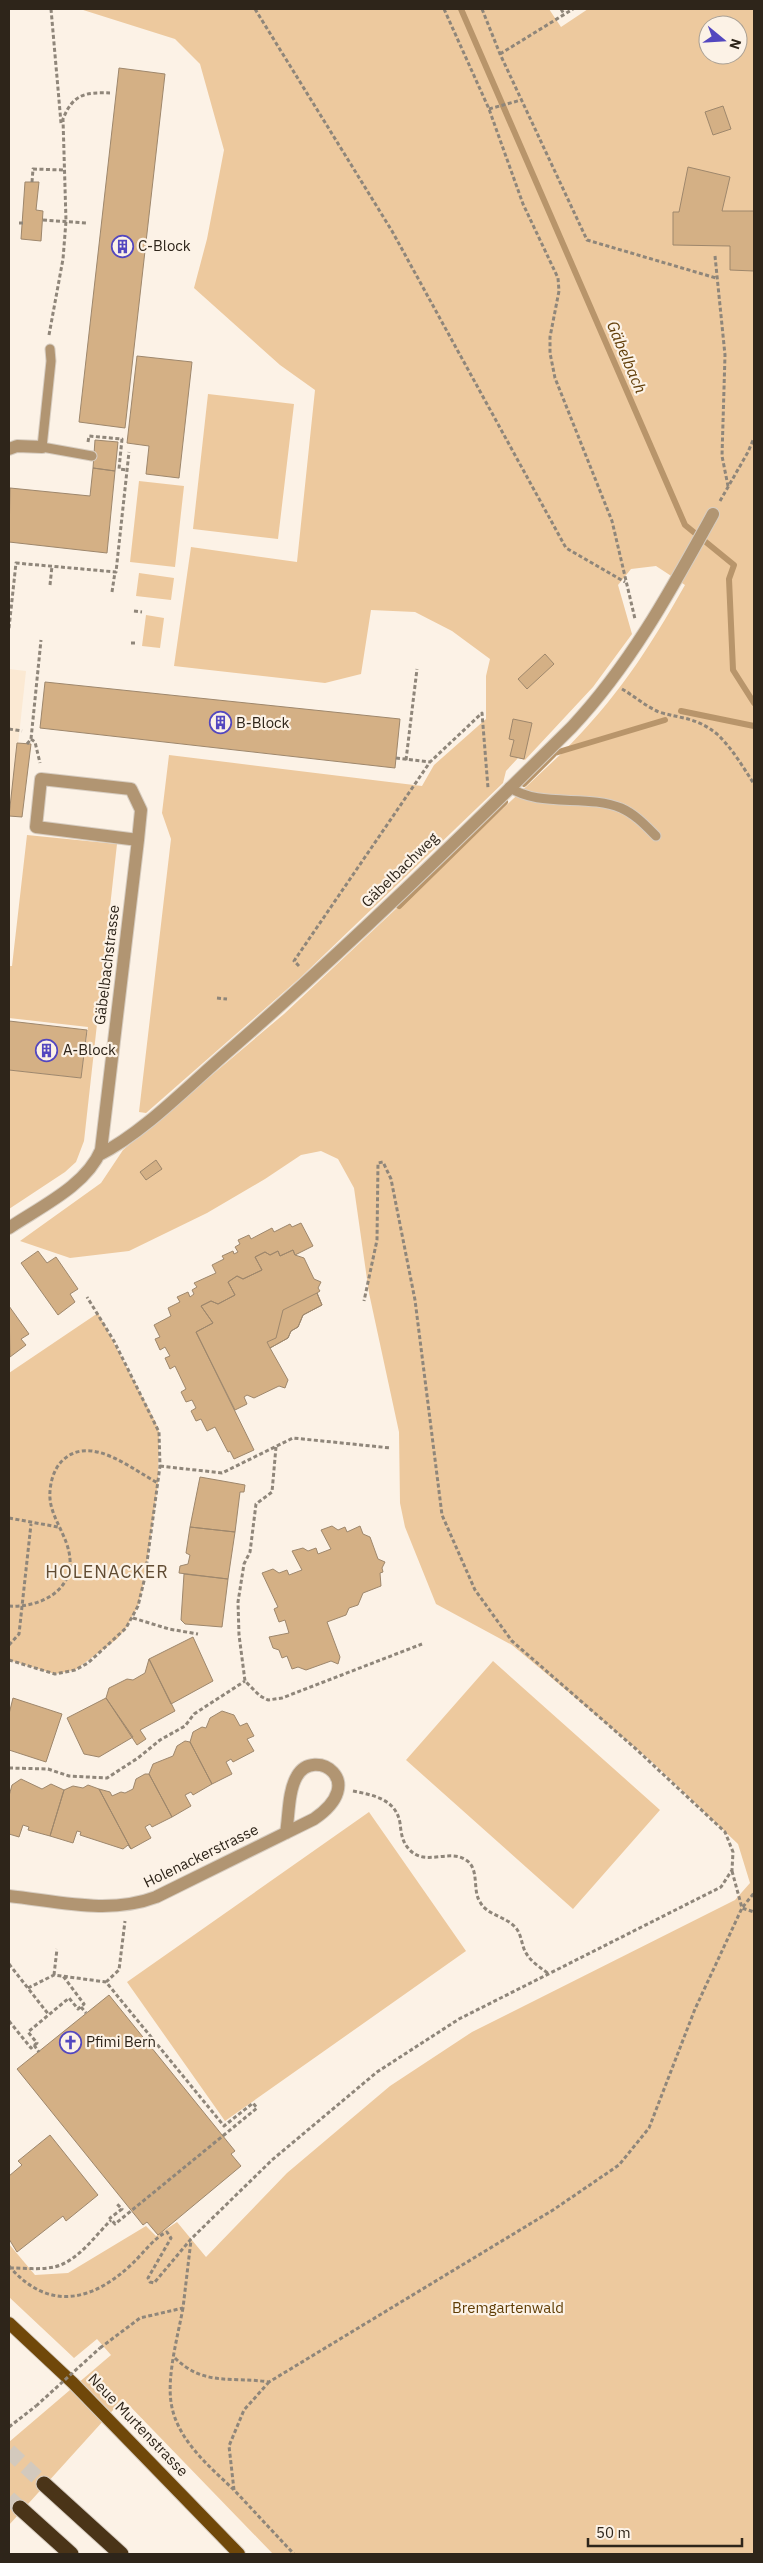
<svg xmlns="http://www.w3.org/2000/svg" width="763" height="2563" font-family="'IBM Plex Sans',sans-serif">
<rect width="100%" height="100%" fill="#fcf2e6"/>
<path fill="#fbe9d3" d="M9,669L26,671L9,828Z"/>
<path fill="#edc99e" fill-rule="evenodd" d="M80,9H549L561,27L588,9H754V2554H273L123,2399L9,2525V2442L111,2355L97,2339L74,2358L9,2297V2244L35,2275L68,2273L146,2226L156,2236L177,2222L206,2257L287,2173L390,2086L472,2032L735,1900L750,1883L738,1844L650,1760L512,1645L436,1604L405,1527L400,1503L399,1432L369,1293L354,1188L338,1159L321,1151L301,1155L265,1179L207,1213L129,1251L70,1258L20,1241L101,1183L123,1150L284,1014L562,753C617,698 647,652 685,585L656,566L631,569L618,585L632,634L593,687L525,760L518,758L506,771L503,783L301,977L146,1113L139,1112L171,839L162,813L169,755L422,786L434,765L486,719V676L490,659L452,631L415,612L371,610L361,674L325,683L174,666L191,547L297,562L315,390L280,365L194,288L207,239L224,150L200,64L175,39ZM708,25H738V55H708Z
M208,394L294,404L278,539L193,529Z
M139,481L184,486L175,567L130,562Z
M139,573L174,578L171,600L136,596Z
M146,615L164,618L160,648L142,646Z
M27,835L117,844L84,1141L76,1162L65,1172L9,1209V1070L81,1078L88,1027L9,1018V966H12Z
M98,1313L155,1421L159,1432L158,1483L145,1577L138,1606L126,1628L117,1639L75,1670L55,1674L9,1660V1373Z
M493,1661L660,1810L573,1909L406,1760Z
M369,1812L466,1951L225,2121L127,1982Z"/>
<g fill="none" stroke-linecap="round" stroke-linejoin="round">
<path stroke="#b8956b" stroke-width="6" d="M461,9L685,525L734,565L729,579L733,670L754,703
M681,711L754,726
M524,784L555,753L665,720
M399,906L505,802"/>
</g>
<path fill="#d4b085" stroke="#9e876c" d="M119,68L165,74L125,428L79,422Z
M723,106L731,129L713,135L705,112Z
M688,167L730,177L722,211H754V271L730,270V246L673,245V212H679Z
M25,182H39L36,210L43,211L41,241L21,239Z
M137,356L192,362L179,478L146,474L149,446L127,443Z
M95,440L118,442L115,471L93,468Z
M93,468L115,471L107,553L9,542L10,488L90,496Z
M545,654L554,664L527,689L518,679Z
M45,682L400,719L395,768L40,728Z
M513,719L532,723L524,759L510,756L514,740L509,739Z
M17,743L31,744L22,817L9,816Z
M9,1021L87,1030L81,1078L9,1070Z
M156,1160L162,1169L146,1180L140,1172Z
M301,1223L313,1246L295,1255L293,1250L280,1256L278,1251L270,1255L265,1252L255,1257L262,1270L243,1279L237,1276L228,1282L235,1295L218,1304L211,1301L201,1306L213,1323L196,1332L254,1450L234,1459L230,1451L228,1452L215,1427L207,1431L201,1419L196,1421L191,1411L196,1408L192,1400L186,1402L181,1392L186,1389L175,1366L170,1369L165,1358L170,1356L165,1347L160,1350L155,1339L160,1337L154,1325L171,1316L168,1308L180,1302L177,1297L188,1292L190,1297L194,1294L192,1290L197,1287L194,1283L216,1273L212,1265L224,1259L222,1256L233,1251L234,1254L238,1252L235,1247L240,1244L238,1240L249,1235L251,1239L272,1228L274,1232L290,1224L292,1227Z
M293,1250L295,1255L304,1258L314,1279L321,1282L318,1288L320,1291L317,1293L322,1305L303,1315L298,1327L291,1331L288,1338L270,1348L288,1380L285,1388L279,1386L254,1398L247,1395L244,1397L247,1404L235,1410L196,1332L213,1323L201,1306L211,1301L218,1304L235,1295L228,1282L237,1276L243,1279L262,1270L255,1257L265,1252L270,1255L278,1251L280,1256Z
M38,1251L47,1263L56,1257L78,1289L70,1294L75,1302L58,1315L21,1263Z
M317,1293L322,1305L303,1315L298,1327L291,1331L288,1338L270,1348L267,1342L276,1338L283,1310Z
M9,1306L29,1334L21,1339L26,1345L10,1357Z
M200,1477L245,1485L244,1492H240L235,1532L190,1527Z
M332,1526L338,1530L345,1527L347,1532L360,1526L363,1534L370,1537L378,1559L385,1562L382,1568L383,1572L380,1573L381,1586L363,1593L358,1605L349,1608L346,1615L327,1622L340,1657L338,1664L331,1661L306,1670L298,1667L292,1669L287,1656L282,1658L279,1650L273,1648L269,1637L289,1633L285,1620L279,1622L274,1609L278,1607L262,1573L273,1569L279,1573L287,1570L289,1575L302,1570L292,1551L303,1548L308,1551L316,1548L318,1554L331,1549L321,1530Z
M190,1527L235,1532L228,1579L179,1573L180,1566L188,1564L190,1555L186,1553Z
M184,1574L228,1579L222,1627L185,1624L181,1620Z
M193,1637L213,1681L171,1704L149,1659Z
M149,1659L175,1711L140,1730L146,1739L137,1745L106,1698L109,1688L127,1679L133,1680L145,1673Z
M13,1698L62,1714L46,1762L9,1750V1714Z
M106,1698L133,1737L99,1757L84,1754L67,1718Z
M222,1711L234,1715L240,1726L247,1723L254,1736L247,1739L254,1751L233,1762L231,1759L226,1762L232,1774L212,1784L190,1742L193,1732L202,1727L206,1728L210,1718Z
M185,1741L190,1742L212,1784L193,1795L191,1792L185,1795L191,1806L172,1817L149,1774L153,1764L173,1756L177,1746Z
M145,1774H149L172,1817L152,1827L150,1824L145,1827L151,1838L131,1849L99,1789L110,1792L112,1796L121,1792L125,1793L133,1789L136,1779Z
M21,1779L42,1789L51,1784L64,1790L50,1836L28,1830L29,1827L23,1825L19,1837L9,1834V1796L12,1785Z
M88,1785L99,1789L131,1849L128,1845L123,1849L80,1835L81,1832L77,1831L73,1843L50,1836L64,1790L73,1786L83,1788Z
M109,1995L235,2151L231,2154L241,2166L158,2235L147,2222L143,2225L17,2069Z
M50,2135L98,2195L66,2221L63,2216L17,2252L9,2239V2176L22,2165L18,2161Z"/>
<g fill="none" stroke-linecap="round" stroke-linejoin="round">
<path stroke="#d3c9bd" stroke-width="15" stroke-dasharray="15 8" stroke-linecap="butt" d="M9,2451L44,2484
M9,2498L20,2508"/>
<defs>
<path id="lane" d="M50,349L51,361L42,447L92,456
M509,787C538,808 588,794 621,808C635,814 646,826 656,836"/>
<path id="street" d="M9,449L17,446L42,447
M41,779L131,789L141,810L138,840L36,827Z
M99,1155C146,1131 190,1084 231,1049C348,947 462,836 572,727C631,664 671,590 713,514
M9,1228C40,1207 86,1186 101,1150L138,840
M9,1896C57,1901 109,1915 156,1897L314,1819C370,1781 314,1746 297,1776C288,1791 289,1816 286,1833"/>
<path id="primary" d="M9,2323L73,2383L239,2554"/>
<path id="highway" d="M44,2484L121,2554
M20,2508L71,2554"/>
</defs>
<use href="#lane" stroke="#d7cdc1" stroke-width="11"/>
<use href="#street" stroke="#d7cdc1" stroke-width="14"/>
<use href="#primary" stroke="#d7cdc1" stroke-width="14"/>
<use href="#highway" stroke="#d7cdc1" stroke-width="17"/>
<path stroke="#8f867a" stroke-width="3" stroke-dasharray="4 2.5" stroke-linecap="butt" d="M51,9L61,123
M255,9L392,231L566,548L625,582
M444,9L489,109L523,204L558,278L559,291L550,337V353L555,378L612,521L635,619
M482,9L500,54L587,240L716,278
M561,9L564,14
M500,54L573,9
M489,109L521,100
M32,182L33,169L64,170
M43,220L86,223
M19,223H23
M715,256L725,355L722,456L728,486
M49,335L63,259L66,221L63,119C73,94 85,92 110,93
M88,442L89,436L122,439L119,469L127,470
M720,501L748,452L754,438
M50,585L52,566
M112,592L115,572
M134,611L142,612
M9,628L16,563L116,572L129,452
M131,643H137
M622,689C634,696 647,707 659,712C682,719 696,717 717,734C732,748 743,767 754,784
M9,729L22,731
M31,739L35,742L40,763
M27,744L31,739L41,640
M396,758L430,762
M406,760L417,669
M299,966L294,961L430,762L482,713L488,788
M217,998L227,999
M276,1447L272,1492L256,1504L250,1552L244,1564L238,1602L239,1635L245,1681L260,1696L268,1700L282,1698L422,1644
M160,1466L222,1473L293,1438L391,1448
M9,1518L58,1527
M9,1606C40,1608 77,1590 69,1552C65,1533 52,1518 50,1499C49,1486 53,1469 63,1460C91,1434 131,1469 158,1483
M133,1618L169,1629L198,1634
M9,1645L19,1634L31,1524
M9,1660L55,1674L75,1670L88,1663L126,1628L138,1606L145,1577L160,1466L159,1432L114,1341L87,1297
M9,1768L48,1769L69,1776L107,1778L138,1758L160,1740L185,1726L194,1714L245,1681
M353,1791C373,1795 396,1799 400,1823C401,1832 402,1841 408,1848C424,1868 448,1848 466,1860C480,1869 472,1890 480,1902C487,1915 504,1916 514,1926C522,1933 521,1945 526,1953C531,1962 541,1968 549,1974
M732,1871L742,1908L754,1912
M9,1964L49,2015
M54,1975L57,1949
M106,1982L119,1970L125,1921
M28,1988L54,1975L106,1982L224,2126L253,2103L257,2108L115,2224L110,2218L122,2209L116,2203
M81,2007L86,2013
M9,2021L31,2048L37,2043L28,2032L69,1998L78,2009L84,2004L63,1976
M34,2045L39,2052
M9,2266C49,2313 94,2301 134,2262C143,2253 156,2236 167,2232L171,2238L148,2278L150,2282L154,2283L191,2239L272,2160L377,2072L459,2019L721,1887L732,1870L733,1852L725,1832L636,1749L512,1641L475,1590L442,1515L415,1300L391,1179L383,1162L378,1163L377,1240L364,1301
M10,2268C24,2268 40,2270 54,2267C77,2262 95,2236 111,2220
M183,2308C178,2335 167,2375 171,2402C176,2439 209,2466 234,2490C254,2511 274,2533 294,2554
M100,2348L140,2318L183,2308L191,2240
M175,2358C205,2387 231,2376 269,2382L553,2210L619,2165L649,2128L695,2009L742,1908L754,1893
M9,2427L36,2406
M234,2490L229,2446L244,2410L269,2382"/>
<use href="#lane" stroke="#b19572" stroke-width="9"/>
<use href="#street" stroke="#b19572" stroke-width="12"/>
<use href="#primary" stroke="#70480a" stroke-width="12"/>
<use href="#highway" stroke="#4a3418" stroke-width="15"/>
<path stroke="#8f867a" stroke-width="3" stroke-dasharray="4 2.5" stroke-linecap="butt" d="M36,2406L100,2348"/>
</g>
<defs>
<symbol id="building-ring" viewBox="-11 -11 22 22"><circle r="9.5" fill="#fcf2e6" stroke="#5347bf" stroke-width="1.5"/><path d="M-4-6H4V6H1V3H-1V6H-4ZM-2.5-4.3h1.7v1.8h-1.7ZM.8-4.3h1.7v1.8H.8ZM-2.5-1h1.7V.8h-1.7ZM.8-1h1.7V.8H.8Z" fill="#5347bf"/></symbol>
<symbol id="church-ring" viewBox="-11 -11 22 22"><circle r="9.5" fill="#fcf2e6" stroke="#5347bf" stroke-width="1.5"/><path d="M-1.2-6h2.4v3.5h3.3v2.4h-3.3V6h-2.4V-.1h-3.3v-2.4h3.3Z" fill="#5347bf"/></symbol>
</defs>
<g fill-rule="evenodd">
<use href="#building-ring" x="110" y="234" width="25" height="25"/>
<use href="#building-ring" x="208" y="710" width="25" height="25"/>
<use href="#building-ring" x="34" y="1038" width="25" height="25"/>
<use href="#church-ring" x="58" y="2030" width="25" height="25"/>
</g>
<g text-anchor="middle" stroke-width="4.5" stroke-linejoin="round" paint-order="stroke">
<g font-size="15" fill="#2e251a" stroke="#fcf2e6" text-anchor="start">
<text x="138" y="251">C-Block</text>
<text x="236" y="728">B-Block</text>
<text x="63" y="1055">A-Block</text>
<text x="86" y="2047">Pfimi Bern</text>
</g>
<g font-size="15" fill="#2e251a" stroke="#fcf2e6">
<text transform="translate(400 870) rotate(-44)" y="5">Gäbelbachweg</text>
<text transform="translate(107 965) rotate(-83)" y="5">Gäbelbachstrasse</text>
<text transform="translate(201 1856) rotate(-26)" y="5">Holenackerstrasse</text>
<text transform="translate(138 2425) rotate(46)" y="5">Neue Murtenstrasse</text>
</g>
<g font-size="15" fill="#603d05" stroke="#fcf2e6">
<text x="508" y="2313">Bremgartenwald</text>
</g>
<g font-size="16" font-style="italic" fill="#64410c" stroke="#fcf2e6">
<text transform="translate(627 357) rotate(67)" y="6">Gäbelbach</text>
</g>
<g font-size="18" letter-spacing="1" fill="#614c33" stroke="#fcf2e6">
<text x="107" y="1578">HOLENACKER</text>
</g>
</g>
<rect width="763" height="2563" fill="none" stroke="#2e251a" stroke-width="20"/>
<g transform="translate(723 40) rotate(108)"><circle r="24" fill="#fcf2e6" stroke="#aaa094"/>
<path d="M0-4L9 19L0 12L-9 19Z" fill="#5347bf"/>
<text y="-8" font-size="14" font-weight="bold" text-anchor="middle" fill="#2e251a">N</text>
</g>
<path d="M588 2538v8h154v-8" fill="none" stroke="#2e251a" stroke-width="2.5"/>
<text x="596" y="2538" font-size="15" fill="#2e251a" stroke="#fcf2e6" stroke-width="4" paint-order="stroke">50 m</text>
</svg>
